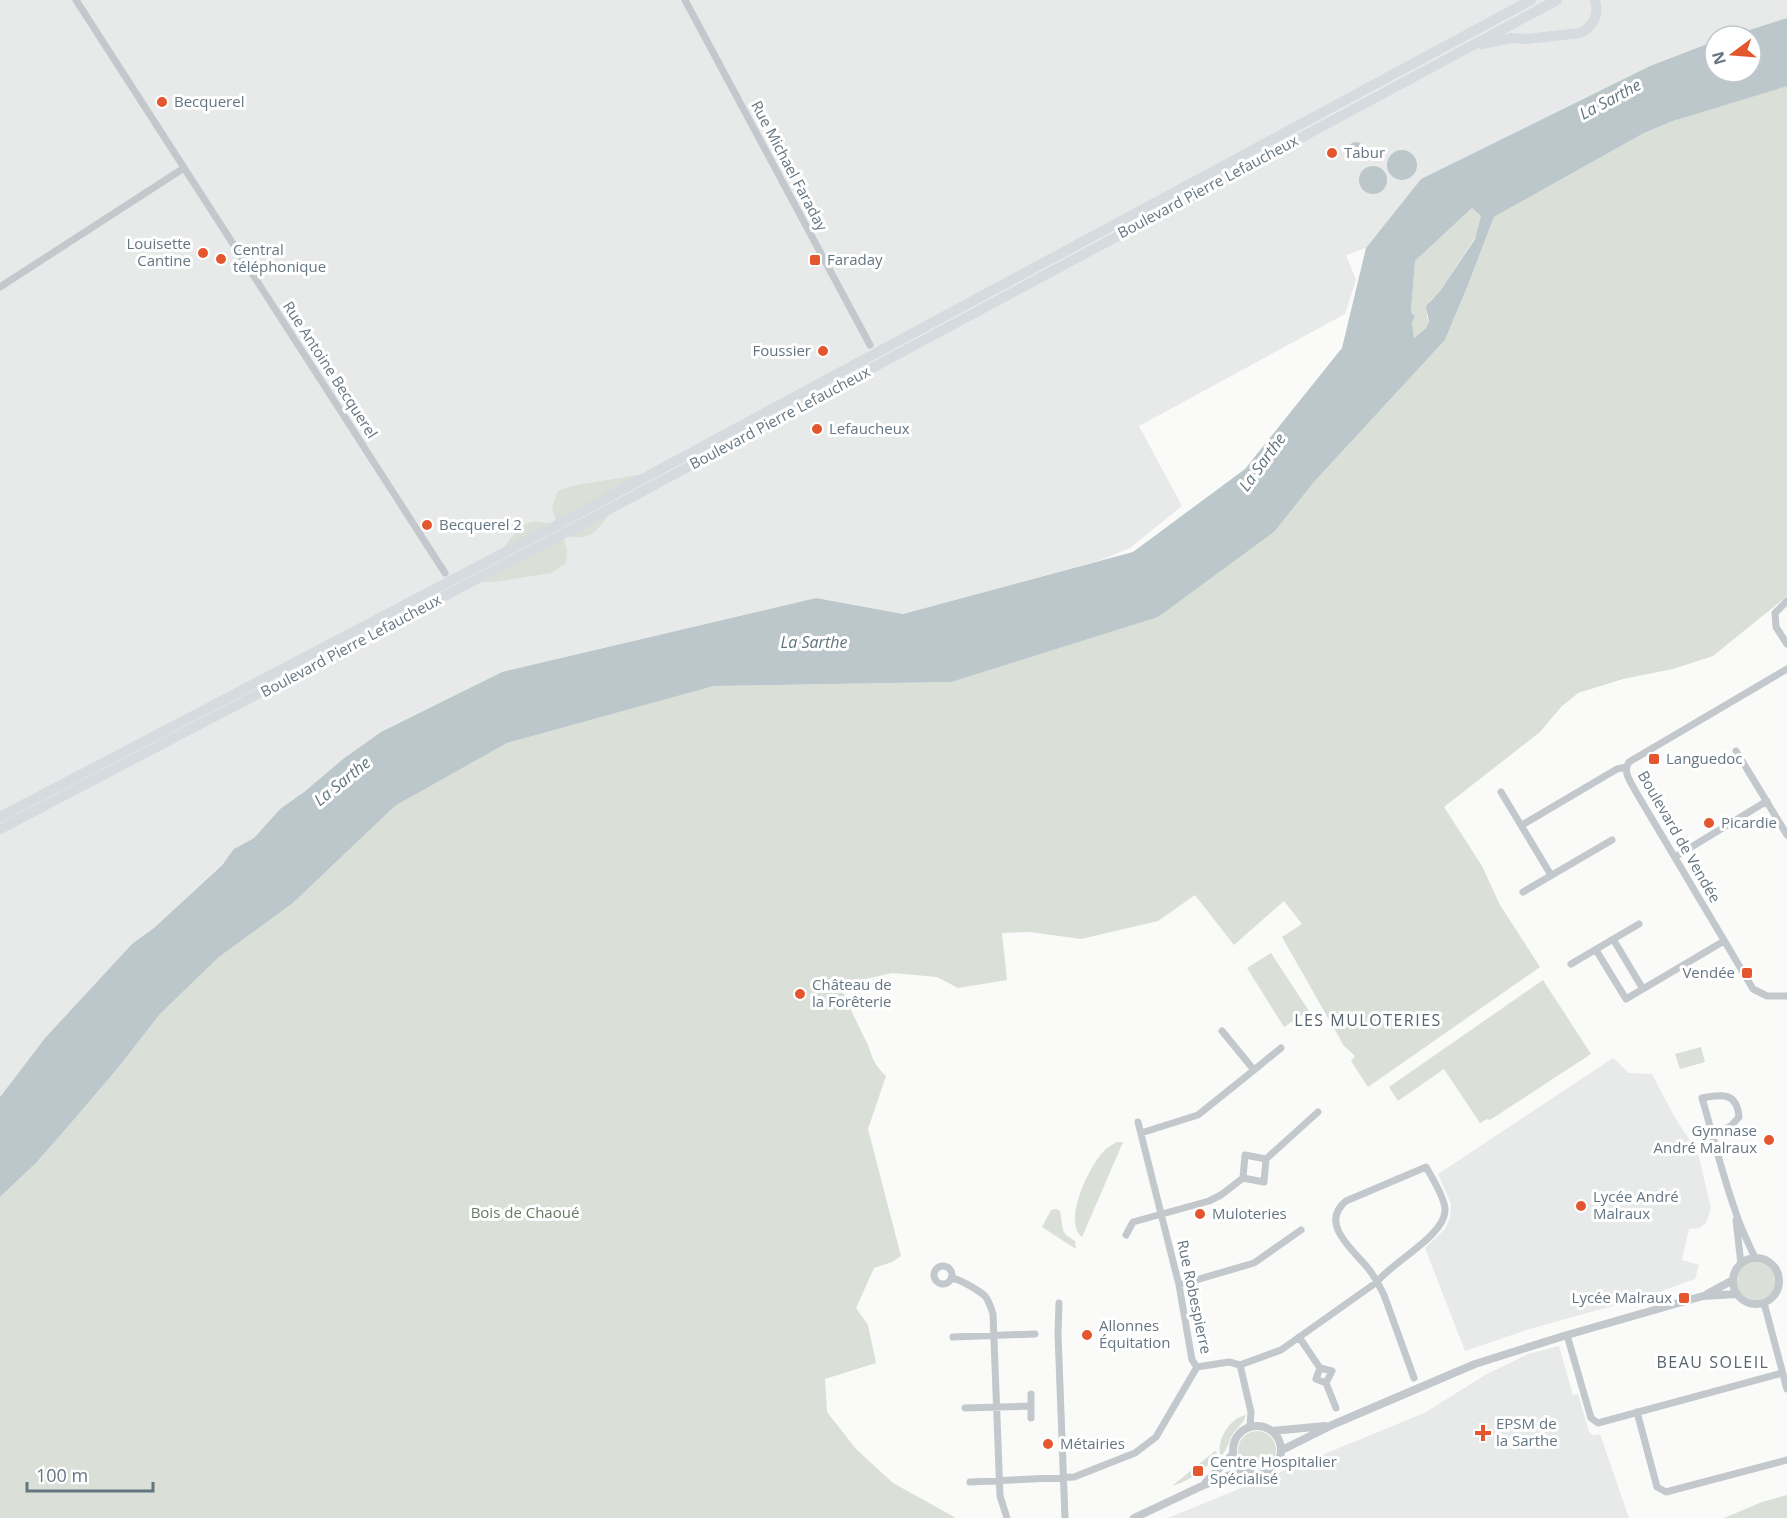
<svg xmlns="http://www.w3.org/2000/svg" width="1787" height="1518" font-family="'Open Sans',sans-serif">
<rect width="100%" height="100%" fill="#fafaf8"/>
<path fill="#e8e9e9" d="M0,0H1787V18L1730,36H1715V41L1650,66L1421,179L1366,248L1346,255L1356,280L1345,314L1139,426L1182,506L1130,548L1101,560L903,614L816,598L502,672L381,732L343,759L304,792L280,809L254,838L236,848L221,865L154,928L132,944L45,1038L0,1097Z
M1613,1058L1629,1073L1652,1074L1674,1116L1698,1153L1711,1208L1706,1223L1699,1228L1689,1229L1682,1260L1699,1265L1695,1279L1648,1296L1530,1329L1465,1351L1425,1248L1445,1229L1450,1218L1451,1204L1438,1174Z
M1559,1346L1573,1395L1578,1394L1589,1432L1593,1435L1600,1434L1629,1518H1168L1412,1418L1426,1412L1485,1375L1528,1354Z"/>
<path fill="#dadfd7" d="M1783,86H1787V596L1713,656L1673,669L1623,679L1578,693L1561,707L1540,732L1444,807L1482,866L1500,905L1540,967L1368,1087L1351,1061L1355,1056L1344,1046L1282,937L1302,924L1284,901L1234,945L1195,895L1158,921L1081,939L1030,932L1002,933L1007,980L958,988L937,977L892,973L840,985C848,1004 856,1021 865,1039C874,1057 870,1060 886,1076L868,1129L901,1256L892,1262L874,1268L856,1308L868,1325L876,1363L825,1379L827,1412L856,1449L893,1483L956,1518H0V1197L36,1163L71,1123L117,1069L160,1014L219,957L293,903L395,806L507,743L714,686L951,682L1275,531L1314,482L1445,340L1468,285L1494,217L1644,133L1673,121Z
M1472,208L1481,216L1476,236L1440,291L1429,302L1427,317L1429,322L1426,328L1414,338L1412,323L1415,316L1411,312L1415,261Z
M656,472L499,555C506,545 519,523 533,522C540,521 549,524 557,525L552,507L558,491L571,486Z
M613,508C597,530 593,543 563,535L567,551L566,563L551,573L494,582H473Z
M1271,953L1309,1011L1284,1027L1247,968Z
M1543,980L1591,1054L1490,1120L1487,1119L1480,1123L1444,1069L1398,1101L1389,1087Z
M1701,1047L1705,1062L1680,1069L1675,1054Z
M1117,1142H1123L1082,1237C1062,1221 1090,1164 1105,1150C1108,1147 1113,1144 1117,1142Z
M1056,1209L1060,1211L1063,1230L1066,1235L1075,1241L1076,1249L1042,1227L1051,1210Z
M1737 1281a19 19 0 1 1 38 0a19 19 0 1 1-38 0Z
M1246,1415C1243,1425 1236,1428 1231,1437C1228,1444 1227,1449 1222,1455L1220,1454C1217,1439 1230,1418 1246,1415Z
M1238 1450a19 19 0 1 1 38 0a19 19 0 1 1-38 0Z
M1215,1451L1217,1453C1208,1469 1189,1481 1172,1486Z
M1787,1495V1518H1724L1762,1502Z"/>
<path fill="#bbc7cb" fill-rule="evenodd" d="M1787,18V86L1673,121L1644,133L1494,217L1468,285L1445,340L1314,482L1275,531L1158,617L951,682L714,686L507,743L395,806L293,903L219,957L160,1014L117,1069L71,1123L36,1163L0,1197V1097L45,1038L132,944L154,928L222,865L234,849L254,838L280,809L304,792L343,759L381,732L502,672L816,598L903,614L1133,552L1245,469L1342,348L1366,248L1421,179L1650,66L1715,41V72H1751V36H1730ZM1472,208L1481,216L1475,239L1440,291L1426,306L1429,322L1426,328L1414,338L1412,323L1415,316L1411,312L1415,261Z
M1347 151a9 9 0 1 1 18 0a9 9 0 1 1-18 0Z
M1387 165a15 15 0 1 1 30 0a15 15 0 1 1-30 0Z
M1359 180a14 14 0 1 1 28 0a14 14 0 1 1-28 0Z"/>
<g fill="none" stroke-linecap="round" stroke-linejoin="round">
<path stroke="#c3c8cc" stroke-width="7" d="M76,0L445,573
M685,0L870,345
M0,287L184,168
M1787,601L1775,613L1776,627L1787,644
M1787,669L1629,762C1622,772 1631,782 1636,792L1753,989L1767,996H1787
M1736,751L1787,835
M1501,792L1551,875
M1522,825L1617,769L1626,767
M1675,857L1767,801
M1523,892L1612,840
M1613,939L1643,989
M1596,950L1626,999L1724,941
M1571,964L1639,924
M1254,1070L1281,1048
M1138,1122L1179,1285L1192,1360L1197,1367
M1141,1133L1198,1115L1254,1070L1222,1031
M1713,1135L1731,1126L1739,1117C1737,1092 1722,1094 1702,1098C1713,1135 1722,1174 1735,1210C1740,1227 1748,1242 1755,1258
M1266,1159L1318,1112
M1736,1220L1741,1264
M1126,1235L1133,1222L1209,1201L1221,1195L1243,1178L1245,1155L1266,1159L1264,1182L1243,1178
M934 1275a9 9 0 1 1 18 0a9 9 0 1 1-18 0Z
M951,1278C960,1279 978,1290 985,1296C989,1301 991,1308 993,1314L1000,1496L1007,1518
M1179,1285L1254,1263L1301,1230
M1059,1303L1058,1334L1065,1518
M1764,1303L1787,1389
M1567,1335L1591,1418L1598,1423L1782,1373
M953,1337L1035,1334
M1299,1337L1320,1368L1316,1379L1326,1383L1332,1371L1320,1368
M1240,1365L1251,1412L1250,1427
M1197,1367L1229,1362L1240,1365L1281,1350L1377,1282C1392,1262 1444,1236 1445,1211C1446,1201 1432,1177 1426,1167L1346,1201C1319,1223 1352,1249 1367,1267C1374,1275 1379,1285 1384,1295L1414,1378
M1326,1383L1336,1408
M1031,1394V1418
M965,1408L1031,1406
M1637,1412L1657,1487L1666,1492L1787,1460
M970,1482L1074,1477L1135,1453L1156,1437L1197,1367"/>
<path stroke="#c3c8cc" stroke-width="8" d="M1733 1281a23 23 0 1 1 46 0a23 23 0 1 1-46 0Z
M1707,1294L1733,1280
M1233 1450a24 24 0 1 1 48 0a24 24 0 1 1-48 0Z
M1272,1431L1325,1426
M1282,1450L1332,1425L1475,1364L1567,1335L1703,1296L1737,1294
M1206,1482L1233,1454
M1134,1518L1204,1485L1243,1470"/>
<path stroke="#d6dbdf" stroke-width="10" d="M1482,44L1512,38L1526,39L1580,33C1594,26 1599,15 1595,0
M0,817L557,525L1531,0
M0,829L578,526L1557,0"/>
</g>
<g fill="#e4572e" stroke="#fff" stroke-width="2">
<circle cx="162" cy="102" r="6"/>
<circle cx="1332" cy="153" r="6"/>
<circle cx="203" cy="253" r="6"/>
<circle cx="221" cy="259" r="6"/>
<rect x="809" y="254" width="12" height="12" rx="3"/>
<circle cx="823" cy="351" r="6"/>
<circle cx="817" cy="429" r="6"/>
<circle cx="427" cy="525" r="6"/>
<rect x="1648" y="753" width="12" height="12" rx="3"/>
<circle cx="1709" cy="823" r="6"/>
<rect x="1741" y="967" width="12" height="12" rx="3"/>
<circle cx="800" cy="994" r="6"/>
<circle cx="1769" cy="1140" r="6"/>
<circle cx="1581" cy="1206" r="6"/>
<circle cx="1200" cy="1214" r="6"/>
<rect x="1678" y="1292" width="12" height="12" rx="3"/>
<circle cx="1087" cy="1335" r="6"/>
<path d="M1480 1424h6v6h6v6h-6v6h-6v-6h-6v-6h6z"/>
<circle cx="1048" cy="1444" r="6"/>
<rect x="1192" y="1465" width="12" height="12" rx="3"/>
</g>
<g text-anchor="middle" stroke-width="6" stroke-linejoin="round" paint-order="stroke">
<g font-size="15" fill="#657683" stroke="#fff" text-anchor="start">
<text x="174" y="107">Becquerel</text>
<text x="1344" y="158">Tabur</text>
<text x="191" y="249" text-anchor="end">Louisette<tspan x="191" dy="17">Cantine</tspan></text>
<text x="233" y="255">Central<tspan x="233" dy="17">téléphonique</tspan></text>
<text x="827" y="265">Faraday</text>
<text x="811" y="356" text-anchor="end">Foussier</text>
<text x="829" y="434">Lefaucheux</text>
<text x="439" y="530">Becquerel 2</text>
<text x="1666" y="764">Languedoc</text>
<text x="1721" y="828">Picardie</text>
<text x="1735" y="978" text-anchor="end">Vendée</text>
<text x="812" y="990">Château de<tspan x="812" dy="17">la Forêterie</tspan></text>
<text x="1757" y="1136" text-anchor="end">Gymnase<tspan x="1757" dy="17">André Malraux</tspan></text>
<text x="1593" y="1202">Lycée André<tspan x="1593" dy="17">Malraux</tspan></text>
<text x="1212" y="1219">Muloteries</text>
<text x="1672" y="1303" text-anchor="end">Lycée Malraux</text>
<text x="1099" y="1331">Allonnes<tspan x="1099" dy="17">Équitation</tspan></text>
<text x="1496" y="1429">EPSM de<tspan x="1496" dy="17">la Sarthe</tspan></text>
<text x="1060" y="1449">Métairies</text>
<text x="1210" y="1467">Centre Hospitalier<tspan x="1210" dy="17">Spécialisé</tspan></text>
</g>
<g font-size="15" fill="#657683" stroke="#fff">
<text transform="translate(789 166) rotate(62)" y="5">Rue Michael Faraday</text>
<text transform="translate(1208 187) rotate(-28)" y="5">Boulevard Pierre Lefaucheux</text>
<text transform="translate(330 370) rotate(57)" y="5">Rue Antoine Becquerel</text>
<text transform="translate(780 418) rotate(-28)" y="5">Boulevard Pierre Lefaucheux</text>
<text transform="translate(351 646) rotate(-28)" y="5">Boulevard Pierre Lefaucheux</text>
<text transform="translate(1679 837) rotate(60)" y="5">Boulevard de Vendée</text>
<text transform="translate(1194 1297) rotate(78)" y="5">Rue Robespierre</text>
</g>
<g font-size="15" fill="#687a64" stroke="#fff">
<text x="525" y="1218">Bois de Chaoué</text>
</g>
<g font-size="16" font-style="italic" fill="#60757c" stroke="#fff">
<text transform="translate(1610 99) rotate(-28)" y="6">La Sarthe</text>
<text transform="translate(1262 462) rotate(-54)" y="6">La Sarthe</text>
<text x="814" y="648">La Sarthe</text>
<text transform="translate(342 781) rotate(-39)" y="6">La Sarthe</text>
</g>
<g font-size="16" letter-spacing="1.5" fill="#57646e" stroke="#fff">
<text x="1368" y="1026">LES MULOTERIES</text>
<text x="1713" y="1368">BEAU SOLEIL</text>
</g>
</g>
<g transform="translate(1733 54) rotate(254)"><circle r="28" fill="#ffffff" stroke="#c1c8cd" stroke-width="1.5"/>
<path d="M0-4.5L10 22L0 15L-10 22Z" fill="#e4572e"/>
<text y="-9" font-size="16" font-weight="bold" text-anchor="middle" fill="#657683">N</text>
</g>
<path d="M27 1482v9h126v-9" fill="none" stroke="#657683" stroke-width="3"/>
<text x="36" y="1482" font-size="18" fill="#657683" stroke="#ffffff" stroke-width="4.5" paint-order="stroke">100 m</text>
</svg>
